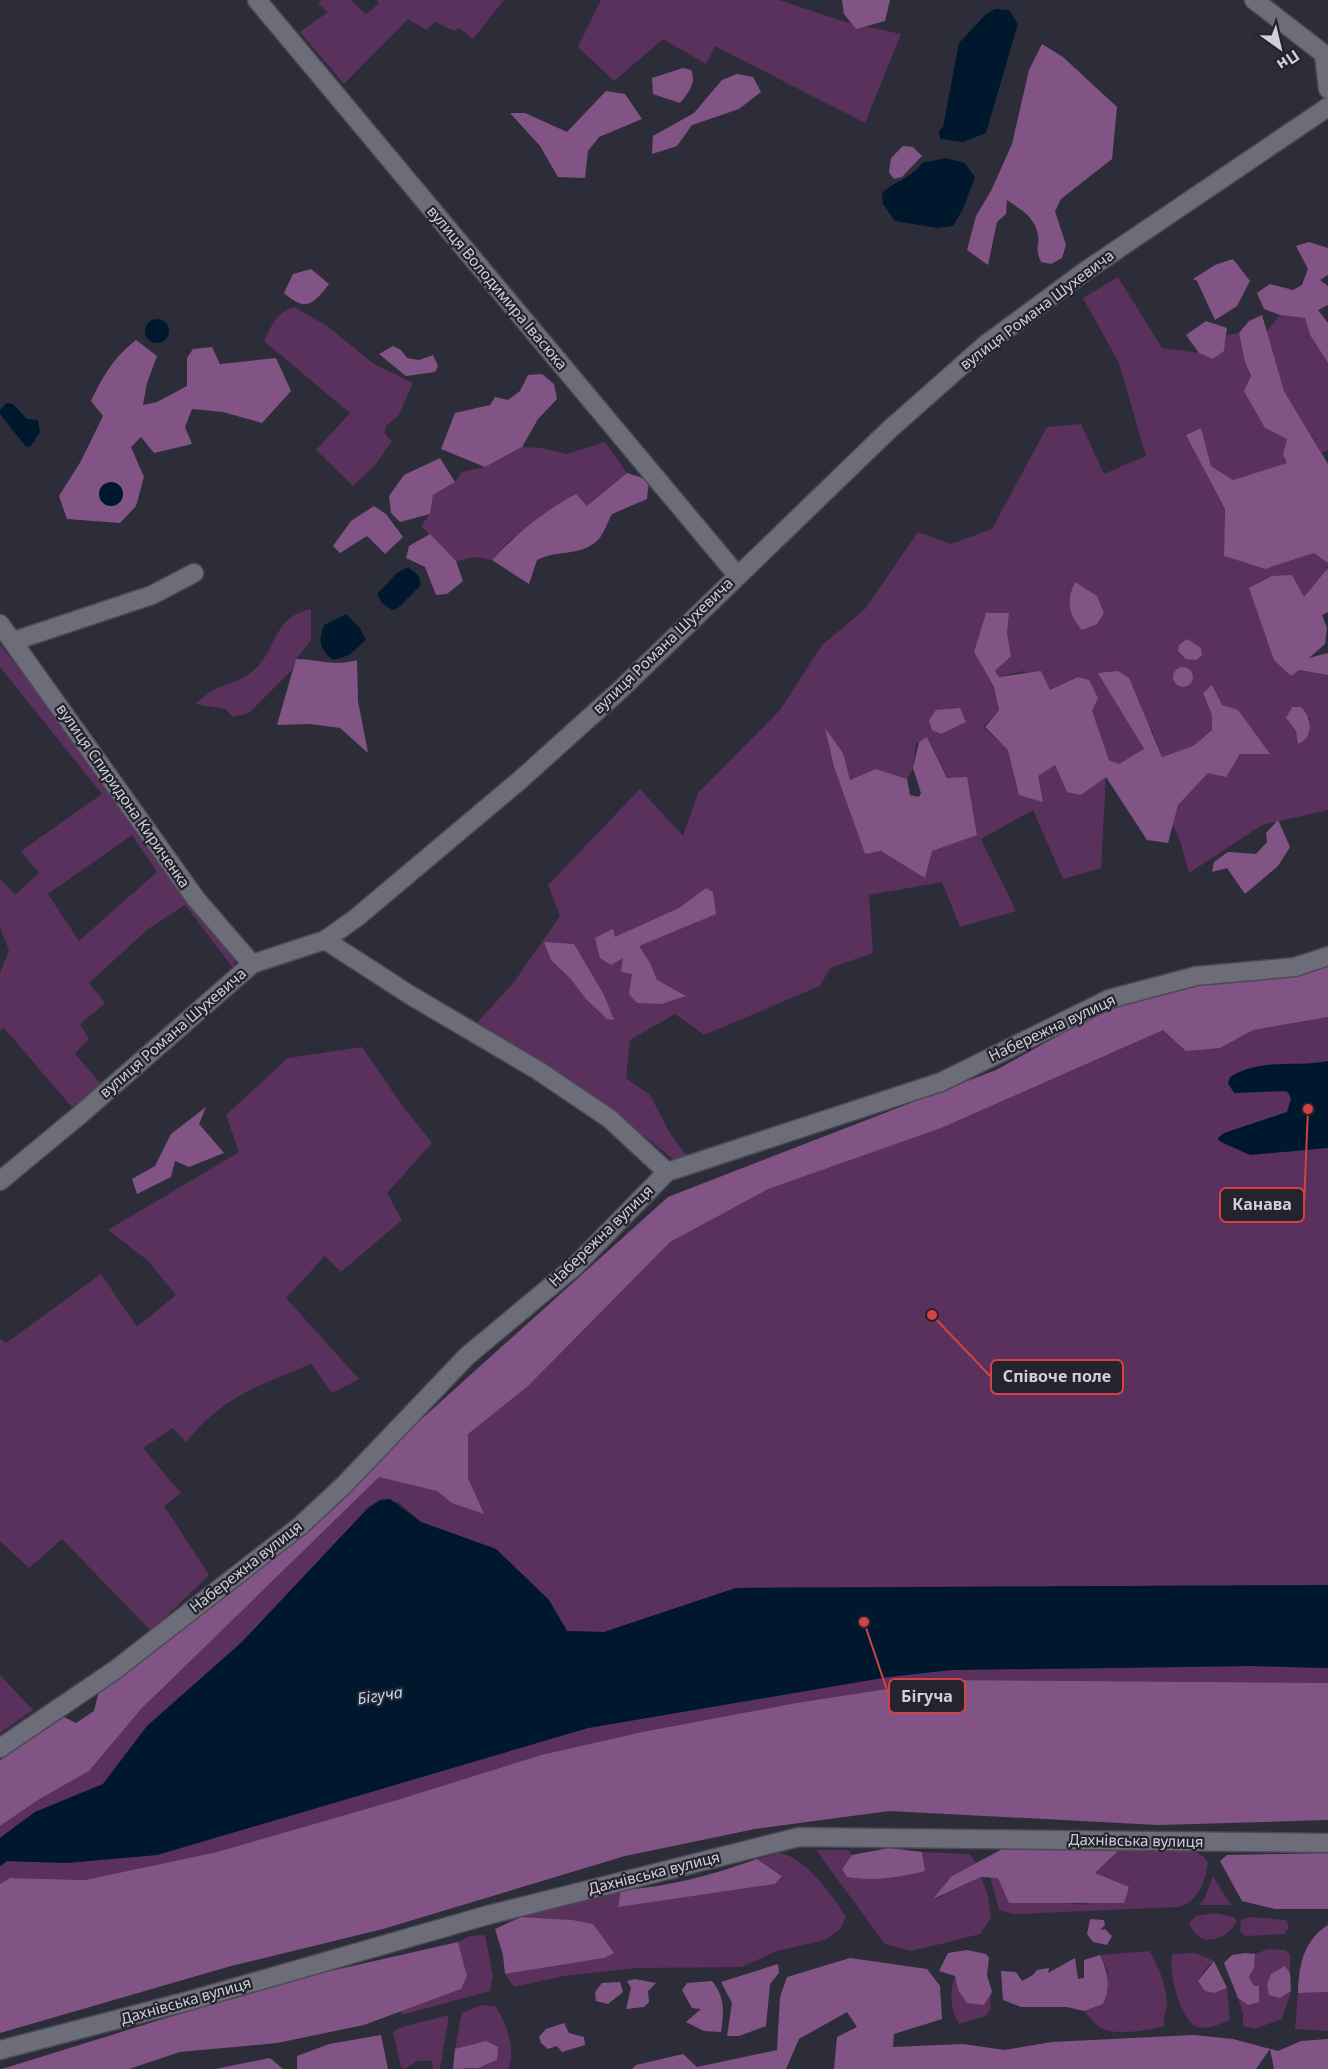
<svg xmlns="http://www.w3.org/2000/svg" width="1328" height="2069" font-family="'Noto Sans',sans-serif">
<rect width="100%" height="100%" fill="#2d2d39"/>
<path fill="#5a305c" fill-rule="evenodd" d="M321,0H351L366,15L379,3L377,0H504L473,39L459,28L454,31L435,22L426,30L408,19L344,84L300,32L328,12L318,3Z
M601,0H779L845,22L901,34L865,123L715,46L706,64L663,39L614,81L578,47Z
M1118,277L1162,348L1199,353L1213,359L1224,351L1227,335L1239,333C1245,365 1257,396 1265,428L1288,439L1283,454L1288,463L1233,480L1211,466L1201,428L1187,435L1225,509L1224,556L1265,569L1314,553L1328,563C1328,581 1280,619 1266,633L1274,660L1298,670L1328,675V810L1262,825L1189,873L1180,841L1164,807L1178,804L1209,772L1226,776L1240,754L1212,686L1203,693L1212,715V730L1193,746L1162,757L1152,730L1132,729L1144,750L1119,764L1109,760L1078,677L1050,690L1024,671L999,677L995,671L1010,656L1007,634L1009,614L986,613L974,652L994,687L999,710L983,727L1038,776L1055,764L1067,792L1106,776L1101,868L1063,879L1033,810L981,839L1016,911L960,927L942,882L869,895L873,953L830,968L820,986L704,1035L675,1014L630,1040L626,1078L650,1095L671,1135L687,1156L674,1160L601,1101L474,1026L514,982L560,916L548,885L640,789L683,836L698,793L780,710L822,645L865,609L918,532L951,544L992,529L1047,427L1081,424L1104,474L1146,456L1119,363L1083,298ZM1286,718H1310L1308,727L1299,744L1296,731ZM826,730L843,753L850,780L876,769L907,779L913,768L916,744L927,737L948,778L925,877L881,851L865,854L834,767Z
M294,307L327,326L374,364L413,383L398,416L386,426L385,434L392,441L375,465L353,486L316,450L350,413L264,341C271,326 278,311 294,307Z
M1280,315L1305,318L1310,335L1328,363V450L1322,453L1284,391L1266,332Z
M605,442L627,473L587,506L561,502L508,542L492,560L476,557L456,561L421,526L430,514L433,495L455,482L462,472L485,467L522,447L541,448L567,454Z
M311,609V640L296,659L292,670L249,713L233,717L225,709L195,704C202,699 210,691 218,688C233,681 247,679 259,665C279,641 275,617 311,609Z
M0,644L118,798L236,959L233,968L185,905L148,929L89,983L105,1003L80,1024L89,1039L75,1054L101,1084L72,1107L4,1028L0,1031V973L9,950L0,928V878L15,895L39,873L21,851L102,794L0,667ZM132,835L157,872L79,941L48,894Z
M1328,961V1585L736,1588L604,1632L567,1631L549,1600L496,1549L421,1522L398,1502L376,1503L368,1508L242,1642L147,1726L103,1784L35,1812L0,1838V1826L38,1800L89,1771L142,1708L375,1461L668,1197L996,1070L1105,1010L1237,976L1262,979Z
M362,1047L402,1105L432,1143L387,1193L402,1220L341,1272L325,1256L286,1298L359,1379L332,1393L311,1364C258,1386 224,1396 186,1442L173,1428L143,1448L181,1493L164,1506L209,1575L151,1631L62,1539L29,1568L0,1541V1339L6,1343L101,1274L137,1327L176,1295L147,1260L108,1230L239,1152L226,1115L288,1058Z
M1252,1666L1328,1668V1683L945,1680L796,1703L642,1732L541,1755L397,1800L217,1852L85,1880L10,1878L0,1884V1866L7,1861L66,1863L157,1855L588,1728L888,1677L951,1670Z
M0,1675L33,1710L0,1733Z
M816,1850H848L852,1855L842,1869L925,1870L922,1852L969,1854L976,1863L952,1876L935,1899L981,1877L988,1896L991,1918L980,1934L945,1943L910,1951L885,1944Z
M1118,1851H1193L1203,1856L1208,1863C1205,1882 1198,1903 1178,1907L1014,1914L999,1910L990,1877H998L1053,1902L1086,1905L1095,1873Z
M779,1853C803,1855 834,1897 846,1917L840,1929L825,1940L777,1951L742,1967L636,1968L563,1976L514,1987L505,1974L604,1958L572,1920L521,1917L621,1890L618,1906L775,1884L782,1875L757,1859Z
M1213,1877L1231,1905H1198L1204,1899Z
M1214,1913L1234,1917L1237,1922C1230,1934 1217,1942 1202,1939L1194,1932L1189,1924L1196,1916Z
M1250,1917L1286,1920L1289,1927L1284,1934L1246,1936L1240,1932L1241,1920Z
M485,1935L493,1976L490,1991L402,2015L401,2011L461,1989L467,1976L458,1942L471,1936Z
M1268,1949L1285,1950L1290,1954V1973L1285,1967L1280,1998L1291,1991L1282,2019L1254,2029L1243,2026V2013L1238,1998L1248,2005L1254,1986L1249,1977L1254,1968L1255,1954Z
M1149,1951C1158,1964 1166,1985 1167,2002C1167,2011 1162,2015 1165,2026C1148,2030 1123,2035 1106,2030C1097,2028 1090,2018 1084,2011L1103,2004L1108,1971L1100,1955Z
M1196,1953L1214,1961L1206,1968L1198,1981L1214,1993L1227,1988L1230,2020C1220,2024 1208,2030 1197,2027C1181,2022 1166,1967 1173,1954Z
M955,1976L958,1990L984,2005L990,1995L991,2008L986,2016L959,2024C950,2008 949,1993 955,1976Z
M1328,1992V2031L1295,2029L1298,1993Z
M482,2005L495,2006C506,2023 517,2049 508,2069H472L497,2060L455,2049L462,2013Z
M449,2015L440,2069H433L432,2061H417L405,2069L401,2067L393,2032L402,2027Z"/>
<path fill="#825485" d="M842,0H890L885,21L856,29L844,14Z
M1042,44L1063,57L1117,107L1112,159L1061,199L1055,211L1066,245L1062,258L1051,264L1041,262C1034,246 1040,246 1038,235C1035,217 1021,210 1007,200L1006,214L997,222L988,265L967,250L976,216L991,191L1012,144L1029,70Z
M683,68L691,70C697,83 688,93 680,103L653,94L652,78Z
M737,74L753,77L761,92L739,109L692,125L677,146L652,154L653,136L694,113L722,80Z
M606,91L625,94L642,119L599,137L588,151L585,178L558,177L540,146L510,113H525L567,132Z
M903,146L913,147L922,156L902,177L894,179L889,172L891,158Z
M1309,242L1328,248V275L1320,280L1328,286V305L1318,310L1328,323V363L1310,335L1305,318L1280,315L1264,309L1257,293L1270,284L1293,290L1302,285L1308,269L1296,246Z
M1233,259L1250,281L1237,306L1215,320L1197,281L1193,279L1215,265Z
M311,269L329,284C313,305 306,312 284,293L293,274Z
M1262,315L1284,391L1328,464V563L1314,553L1265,569L1224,556L1225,509L1186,435L1201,428L1211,466L1233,480L1287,463L1283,454L1287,439L1265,428L1244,391L1251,376L1245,362L1239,333L1249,321Z
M1206,321L1227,328L1224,351L1213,359L1199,353L1186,335Z
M136,340L157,356L147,383L143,405L157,402L187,386V358L193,349L212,347L220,364L276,358L291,391L262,423L223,412L192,409L185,427L192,444L154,453L141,437L131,447L144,477L136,506L120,523L67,519L59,496L81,461L103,416L91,401C103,376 114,357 136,340Z
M393,346L401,350L407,358L419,360L433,355L438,366L435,372L406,376L379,354Z
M542,374L554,384L557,399L538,419L522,447L485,467L441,449L455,413L490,405L495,397L508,400L520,391L528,375Z
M440,458L455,482L433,495L430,514L400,522L391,513L389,496L404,475Z
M627,473L649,480L647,499L612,514C608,521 604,533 599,539C582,557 558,549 537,560L529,584L492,560C516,534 545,510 576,494L587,506Z
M374,506L386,514L403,537L385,554L367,536L340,553L333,546L351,521Z
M430,534L456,561L463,581L447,594L436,595L425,567L406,558L409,546Z
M1328,568V612L1322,615L1327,628L1325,644L1309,658L1328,653V675L1299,670L1291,676L1274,660L1249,588L1272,576L1292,575L1304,597Z
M1075,582L1097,596L1104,613L1097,624L1082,630C1068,614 1066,601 1075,582Z
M986,613H1009L1007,634L1011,656L995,671L999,677L1041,671L1050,690L1078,677L1089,680L1098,698L1092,711L1109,760L1119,764L1144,749L1098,673L1118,671L1129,678L1162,757L1193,746L1212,730V715L1203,693L1212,685L1222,705L1238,710L1270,754H1240L1226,777L1208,773L1178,805L1168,843L1147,840L1106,777L1081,795L1067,792L1055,765L1038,776L1043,802L1019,795L1008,750L985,727L999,710L994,687L974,652Z
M1187,639L1201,648L1202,655L1196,660L1186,659L1178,651L1179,645Z
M296,659C318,659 335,667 357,660L358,701L368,753L340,728L311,724L277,725Z
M1173 677a10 10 0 1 1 20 0a10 10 0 1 1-20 0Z
M1292,707H1301C1312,717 1314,738 1298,744L1296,731L1286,718Z
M960,708L966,722L941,734L932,730L929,720L936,710Z
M825,728L843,753L850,780L876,769L907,779L910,795L919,797L921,793L913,768L919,742L927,737L947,778L967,777L977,835L932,851L925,878L881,851L865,854L834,767Z
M1278,820L1290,847L1278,866L1245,894L1227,868L1212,872L1214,862L1228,852L1256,854L1267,842L1266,833Z
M706,888L713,892L716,914L639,946L650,963L657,980L686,996L661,1004L637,1003L629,994L632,974L621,972L623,958L611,965L600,958L595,938L613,929L615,937L679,908Z
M544,942L574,944L604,995L614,1020L607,1019L586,999L570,978L551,960Z
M1328,961V1017L1253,1030L1220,1048L1186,1051L1163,1030L941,1128L768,1189L670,1242L528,1386L468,1434V1478L484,1514L452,1503L437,1491L379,1477L142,1708L89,1771L38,1800L0,1826V1760L64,1717L76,1723L94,1711L99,1691L375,1461L668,1197L996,1070L1105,1010L1145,996L1237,976L1262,979Z
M206,1107L199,1124L224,1153L189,1167L175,1161L171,1177L137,1194L132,1179L155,1166L171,1134Z
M945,1680L1328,1683V1820L1158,1825L889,1811L755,1829L625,1856L383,1929L231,1966L0,2033V1884L10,1878L85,1880L217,1852L397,1800L541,1755L642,1732L796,1703Z
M1008,1846L1118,1851L1095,1873L1129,1887L1124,1903H1009L998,1878L981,1877L933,1899L952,1876Z
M889,1848L922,1852L925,1871C898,1878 874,1881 847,1877L842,1869L852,1855Z
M1328,1853V1909H1275L1242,1901L1220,1861L1227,1855Z
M757,1859L782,1876L775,1884L618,1907L621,1890C669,1887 712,1875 757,1859Z
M521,1917L572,1920L593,1924L614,1953L604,1958L505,1974L503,1955L495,1929Z
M1090,1919L1104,1920L1105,1925L1100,1930L1105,1929L1112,1936L1107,1945L1093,1942L1087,1934Z
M1328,1925V1992L1298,1993C1299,1965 1303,1941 1328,1925Z
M458,1942L467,1976L461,1989L364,2025L277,2043L180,2052L129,2069H2L282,1982Z
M967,1950L986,1954L989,1958L987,1975L992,1992L984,2005L967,2003L958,1990L955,1976L939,1971L948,1953Z
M1245,1953L1255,1954L1254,1968L1249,1977L1254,1986H1259V2002L1248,2005L1238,1998L1224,1963L1232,1955Z
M1100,1955C1108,1972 1111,1987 1103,2004L1084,2011L1067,2007H1021L1003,2000L1001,1971L1016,1972L1022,1981L1033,1975L1037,1970L1049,1968L1048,1973L1075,1958L1078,1979L1084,1978V1960Z
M850,1958L927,1969L940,1986L942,2019L894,2034L893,2047L963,2044L1004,2050L1052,2042L1193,2035L1233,2039L1278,2051L1301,2041L1328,2039V2069H1274L1270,2049L1256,2069H834L837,2037L857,2027L847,2012L799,2039L786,2069H632L636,2065L683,2054L697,2067L777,2050L780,1997L787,1977Z
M1214,1961L1227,1988L1214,1993L1205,1991L1198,1981Z
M778,1964L779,1973L770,1984L766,2026L739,2036H727L732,2003L721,1982Z
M1285,1966L1290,1973L1291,1991L1280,1998L1269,1995L1267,1985L1271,1974Z
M635,1979L656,1983L648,1991L649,2002L644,2007L626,2009L631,1988L627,1981Z
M712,1981C725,1997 724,2011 721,2032L704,2031L686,2022L701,2009L692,2008L682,1990L687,1983Z
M620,1982L623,1992L608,2004L596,2001L595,1992L602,1983Z
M564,2023L569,2033L584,2037L585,2045L562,2052L557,2046L548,2049L541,2043L539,2037L546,2029Z
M381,2035L388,2069H297V2056L329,2044Z
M486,2041L498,2047L497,2060L478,2068L453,2069L455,2049Z
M270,2058L283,2069H215Z"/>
<path fill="#00182e" d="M995,9L1009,10L1018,24L986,133L963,142L940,139L939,131L943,127L959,43L986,14Z
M946,158L965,163L975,177L963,209L953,226L937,228L895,221L883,204L882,193C895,181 912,178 922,163Z
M145 331a12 12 0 1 1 24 0a12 12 0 1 1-24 0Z
M7,403L13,404L27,419L38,420L40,432L31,446L26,447L0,414V410Z
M99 494a12 12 0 1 1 24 0a12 12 0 1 1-24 0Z
M408,567L418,575L421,585L398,608L392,610L382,603L377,594L398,572Z
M346,614L360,628L366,640L349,655L333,660C319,649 318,641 324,625Z
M1328,1061V1148L1250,1155L1219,1141L1218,1138L1224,1133L1287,1112L1291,1099L1288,1092L1284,1091L1234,1093L1228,1083L1230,1077C1263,1057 1293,1068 1328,1061Z
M390,1499L421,1522L496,1549L549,1600L567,1631L604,1632L736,1588L1328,1585V1668L1252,1666L951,1670L888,1677L588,1728L157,1855L66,1863L7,1861L0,1866V1838L35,1812L103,1784L147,1726L242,1642L368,1508L380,1500Z"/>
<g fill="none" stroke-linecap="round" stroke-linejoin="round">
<defs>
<path id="street" d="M257,0L737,575
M1254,0L1328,57
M1324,55L1328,89
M0,624L196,899L252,964
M14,641L152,595L194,573
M325,940L410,995L539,1071L610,1119L667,1172
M0,1181L82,1113L252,964L325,940L356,918L519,781L620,690L890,429L985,345L1084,272L1328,107
M0,1748L115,1670L300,1526L344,1485L467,1356L575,1266L667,1172L941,1082L1109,999L1196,976L1295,967L1328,956"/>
<path id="secondary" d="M0,2050L188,2001L488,1915L799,1837L1328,1843"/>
</defs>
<use href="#street" stroke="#4a4954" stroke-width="21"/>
<use href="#secondary" stroke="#4a4954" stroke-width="21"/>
<use href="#street" stroke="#6d6d7a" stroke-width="18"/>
<use href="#secondary" stroke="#6d6d7a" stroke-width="18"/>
</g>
<g text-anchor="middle" stroke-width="4.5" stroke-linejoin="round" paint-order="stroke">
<g font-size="15" fill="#d0d0d8" stroke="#24232e">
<text transform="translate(497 288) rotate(50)" y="5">вулиця Володимира Івасюка</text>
<text transform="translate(1037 310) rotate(-37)" y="5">вулиця Романа Шухевича</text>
<text transform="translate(663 646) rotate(-44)" y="5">вулиця Романа Шухевича</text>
<text transform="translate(123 796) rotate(55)" y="5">вулиця Спиридона Кириченка</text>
<text transform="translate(1052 1028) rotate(-25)" y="5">Набережна вулиця</text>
<text transform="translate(173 1033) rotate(-41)" y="5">вулиця Романа Шухевича</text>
<text transform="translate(601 1236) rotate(-44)" y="5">Набережна вулиця</text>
<text transform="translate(246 1567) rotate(-38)" y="5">Набережна вулиця</text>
<text transform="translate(1136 1841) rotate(1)" y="5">Дахнівська вулиця</text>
<text transform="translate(654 1873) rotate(-14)" y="5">Дахнівська вулиця</text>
<text transform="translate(186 2001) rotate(-16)" y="5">Дахнівська вулиця</text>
</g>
<g font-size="16" font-style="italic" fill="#b9d7f1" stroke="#24232e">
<text transform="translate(380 1695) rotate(-9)" y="6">Бігуча</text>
</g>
</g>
<path fill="none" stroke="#d54142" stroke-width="2" d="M1308 1109L1304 1205M932 1315L991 1377M864 1622L889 1696"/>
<g fill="#d54142" stroke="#24232e" stroke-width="2">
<circle cx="1308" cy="1109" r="6"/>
<circle cx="932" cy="1315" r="6"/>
<circle cx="864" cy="1622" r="6"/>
</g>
<g fill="#24232e" stroke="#d54142" stroke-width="2">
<rect x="1220" y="1188" width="84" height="34" rx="6"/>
<rect x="991" y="1360" width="132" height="34" rx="6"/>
<rect x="889" y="1679" width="76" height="34" rx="6"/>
</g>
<g font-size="16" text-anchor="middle" font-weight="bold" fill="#d0d0d8">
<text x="1262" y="1210">Канава</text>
<text x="1057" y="1382">Співоче поле</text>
<text x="927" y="1702">Бігуча</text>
</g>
<g transform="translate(1280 48) rotate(146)" stroke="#24232e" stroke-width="4.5" paint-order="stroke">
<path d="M0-4.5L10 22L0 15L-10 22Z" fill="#d0d0d8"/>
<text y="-9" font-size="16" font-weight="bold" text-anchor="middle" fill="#d0d0d8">Пн</text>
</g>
</svg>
